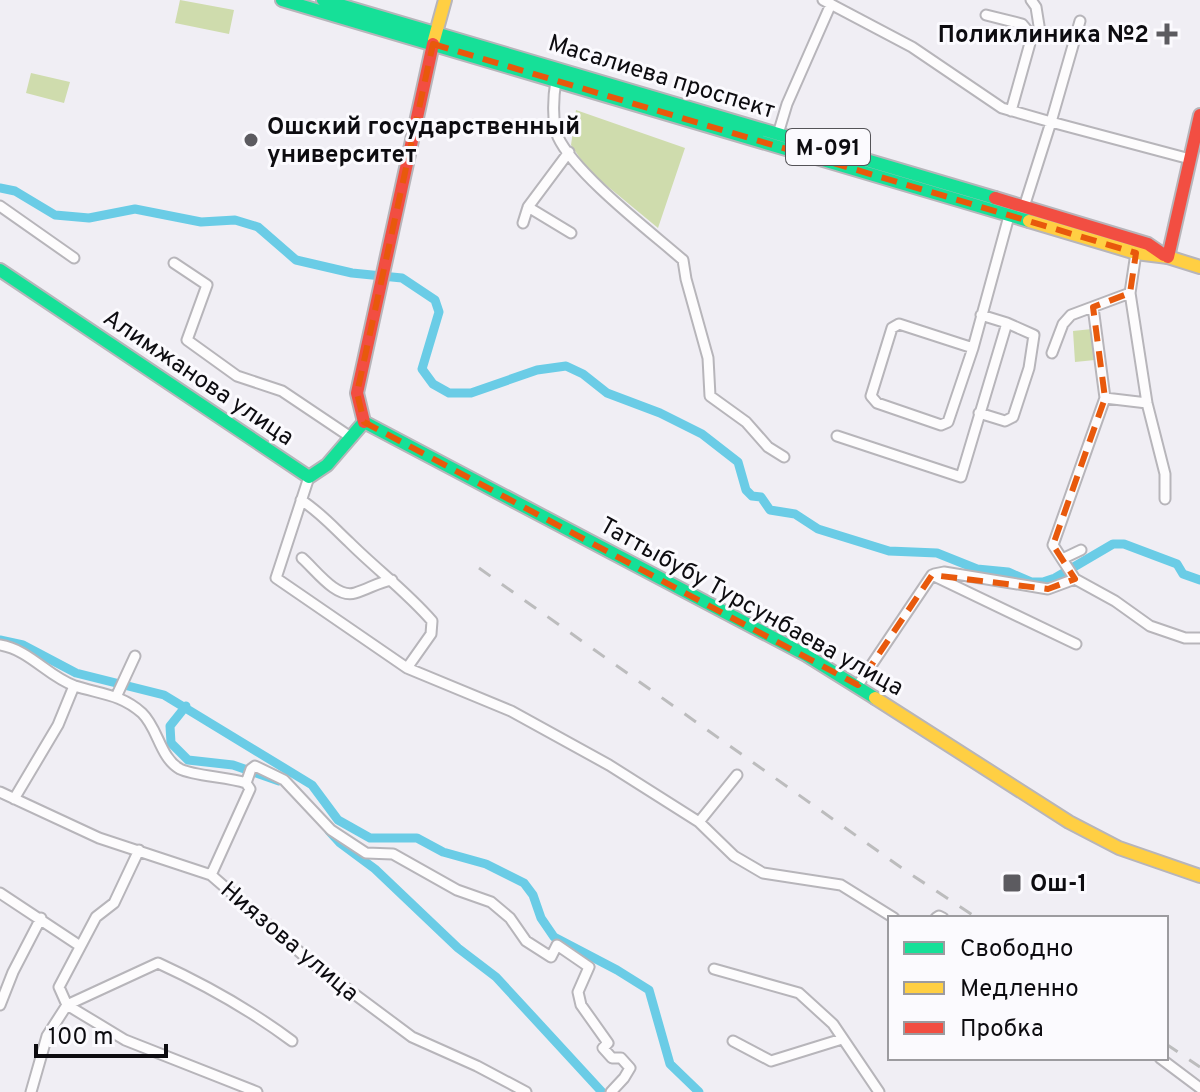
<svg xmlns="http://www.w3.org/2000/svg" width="1200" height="1092" font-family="Overpass,sans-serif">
<rect width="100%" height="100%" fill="#f0eef4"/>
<path fill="#cfdcad" d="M180,0L234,10L229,34L175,23Z
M31,73L70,82L64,103L26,93Z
M576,110L685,148L658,228L589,171L571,145Z
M1092,329L1095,360L1075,362L1073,331Z"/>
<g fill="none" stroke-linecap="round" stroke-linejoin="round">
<path stroke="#6acce6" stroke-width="9" d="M0,188L15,191L55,215L89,218L135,209L201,222L235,220L258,227L296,260L352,273L402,278L435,300L439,312L422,369L433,384L449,393H471L537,370L566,366L583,374L607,393L660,413L702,434L738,462L746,490L752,496L761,497L770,510L795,514L818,529L889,551L937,553L977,569L1008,572L1031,582H1043L1055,578L1113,544H1124L1177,564L1183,574L1200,580
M0,640L23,645L76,673L164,695L312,785L338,820L370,838H417L443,852L486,864L524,883L533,895L541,918L554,937L617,970L649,990L670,1064L699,1092
M186,706L170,726L171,743L188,760L233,765L279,781
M329,831L340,843L375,869L458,948L496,977L602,1092"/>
<defs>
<path id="street" d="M823,0L912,47L1002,108L1051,122L1024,207
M1031,0L1036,7L1040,32L1032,36
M986,15L1022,24L1032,36L1011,111
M1080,21L1051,122L1190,159
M556,81C553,97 552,122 558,137C575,174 651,232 683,260L686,279L708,358L710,396L746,422L768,447L784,457
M778,134L787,104L831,4
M0,206L74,258
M528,207L571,233
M523,223L528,207L569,152
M1136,253L1130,293L1147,403L1165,474V499
M174,263L207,285L187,340L237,376L282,391L352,438
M1093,307L1105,398
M973,348L899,324L892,328L871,396L877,403L941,425L948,422L973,348L1009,216
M1052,353L1063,324L1071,315L1130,293
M979,413L1005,421L1013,417L1029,368L1034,335L1007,323
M837,436L961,477L1007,323L981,315
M309,477L276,578L407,668L511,711L609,765L699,822L734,856L763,873L841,885L894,918
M301,500C320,512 333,527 349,542C376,569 407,592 432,621L431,634L407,668
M1081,550L1062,559L1053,545L1105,398L1147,403
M302,558C315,569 336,599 355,593C369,589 378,582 392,580
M1062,559L1075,579L1115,601L1150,626L1185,638H1200
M934,574L944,572L1048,589L1075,579
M0,645C30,650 47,676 75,686C100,694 121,694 142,713C158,728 160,758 180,769C194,776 228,777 246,783
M858,685L932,575L1076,644
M116,697L135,656
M0,792L99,838L211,875L310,961L412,1037L477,1066L526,1092
M14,799L58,725L74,686
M699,822L737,775
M139,850L114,903L96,917L59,987L67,1005L125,1040L257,1092
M211,875L250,789L246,783L251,769L255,766L284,780L331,830L366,853L393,854L457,890L491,902L510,918L526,941L551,957L557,945L589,967L578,992L581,1005L608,1043L603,1048L612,1058H621L630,1068L624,1078L611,1092
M0,893L80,946
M936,918L939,916L943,918
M714,969L799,993L833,1024L879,1092
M0,1005L13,972L41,918
M733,1041L771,1061L842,1039
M1160,1058L1200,1088
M31,1092L47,1036L67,1005L158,963C206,985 249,1009 292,1041"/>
<path id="fast" d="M282,0L1029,221
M323,0L995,198
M0,270L309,477L327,465L364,422
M364,422L806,655L875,698"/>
<path id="slow" d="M434,40L445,0
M1029,221L1136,253L1168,257L1200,267
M875,698L1069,822L1119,848L1200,876"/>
<path id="jam" d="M995,198L1148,244L1164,255
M1168,257L1200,115
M364,422L357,393L433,44"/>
</defs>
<use href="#street" stroke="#b7b5ba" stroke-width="13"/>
<use href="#fast" stroke="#b7b5ba" stroke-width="16"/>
<use href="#slow" stroke="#b7b5ba" stroke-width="16"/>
<use href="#jam" stroke="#b7b5ba" stroke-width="16"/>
<use href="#street" stroke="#fdfcfd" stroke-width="9"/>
<use href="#fast" stroke="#16e098" stroke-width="12"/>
<use href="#slow" stroke="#ffcf43" stroke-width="12"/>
<use href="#jam" stroke="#f24e42" stroke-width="12"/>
<path stroke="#bcbcbd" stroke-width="3" stroke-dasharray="14 14" stroke-linecap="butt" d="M479,568L906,871L977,918
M1166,1044L1200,1067"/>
</g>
<path fill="none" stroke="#e8590c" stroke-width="6" stroke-dasharray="16 10" stroke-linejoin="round" d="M433,44L1136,253L1130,293L1093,307L1105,398L1053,545L1075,579L1048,589L932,575L858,685L364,422L357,393Z"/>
<g fill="#5c5b60" stroke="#fbfafe" stroke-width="3">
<path d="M1163 22h8v8h8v8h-8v8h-8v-8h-8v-8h8z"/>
<circle cx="251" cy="140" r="8"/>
<rect x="1002" y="873" width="20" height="20" rx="4"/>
</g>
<g text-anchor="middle" stroke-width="6" stroke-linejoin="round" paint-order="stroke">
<rect fill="#fbfafe" stroke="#545357" stroke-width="2" x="786" y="129" width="84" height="36" rx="6"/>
<g font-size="22" font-weight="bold" fill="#0d0c10">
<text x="828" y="155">М-091</text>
</g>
<g font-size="24" font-weight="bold" fill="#0d0c10" stroke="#fbfafe" text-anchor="start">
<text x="1149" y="42" text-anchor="end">Поликлиника №2</text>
<text x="267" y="134">Ошский государственный<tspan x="267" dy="28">университет</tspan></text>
<text x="1030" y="891">Ош-1</text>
</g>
<g font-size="24" fill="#0d0c10" stroke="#fbfafe">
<text transform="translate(662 76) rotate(17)" y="8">Масалиева проспект</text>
<text transform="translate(199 377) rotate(34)" y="8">Алимжанова улица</text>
<text transform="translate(752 606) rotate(29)" y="8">Таттыбубу Турсунбаева улица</text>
<text transform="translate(290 941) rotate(40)" y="8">Ниязова улица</text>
</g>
</g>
<rect x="888" y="916" width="280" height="144" fill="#fbfafe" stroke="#9c9b9f" stroke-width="2"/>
<rect x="904" y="942" width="40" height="12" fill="#16e098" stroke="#9c9b9f" stroke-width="2"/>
<text x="960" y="956" font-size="24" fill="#0d0c10">Свободно</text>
<rect x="904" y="982" width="40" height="12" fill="#ffcf43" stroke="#9c9b9f" stroke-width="2"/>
<text x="960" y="996" font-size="24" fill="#0d0c10">Медленно</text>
<rect x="904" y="1022" width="40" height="12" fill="#f24e42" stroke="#9c9b9f" stroke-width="2"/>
<text x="960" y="1036" font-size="24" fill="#0d0c10">Пробка</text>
<path d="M36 1044v12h130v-12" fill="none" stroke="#0d0c10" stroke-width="4"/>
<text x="48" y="1044" font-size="24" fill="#0d0c10" stroke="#fbfafe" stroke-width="6" paint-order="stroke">100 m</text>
</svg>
